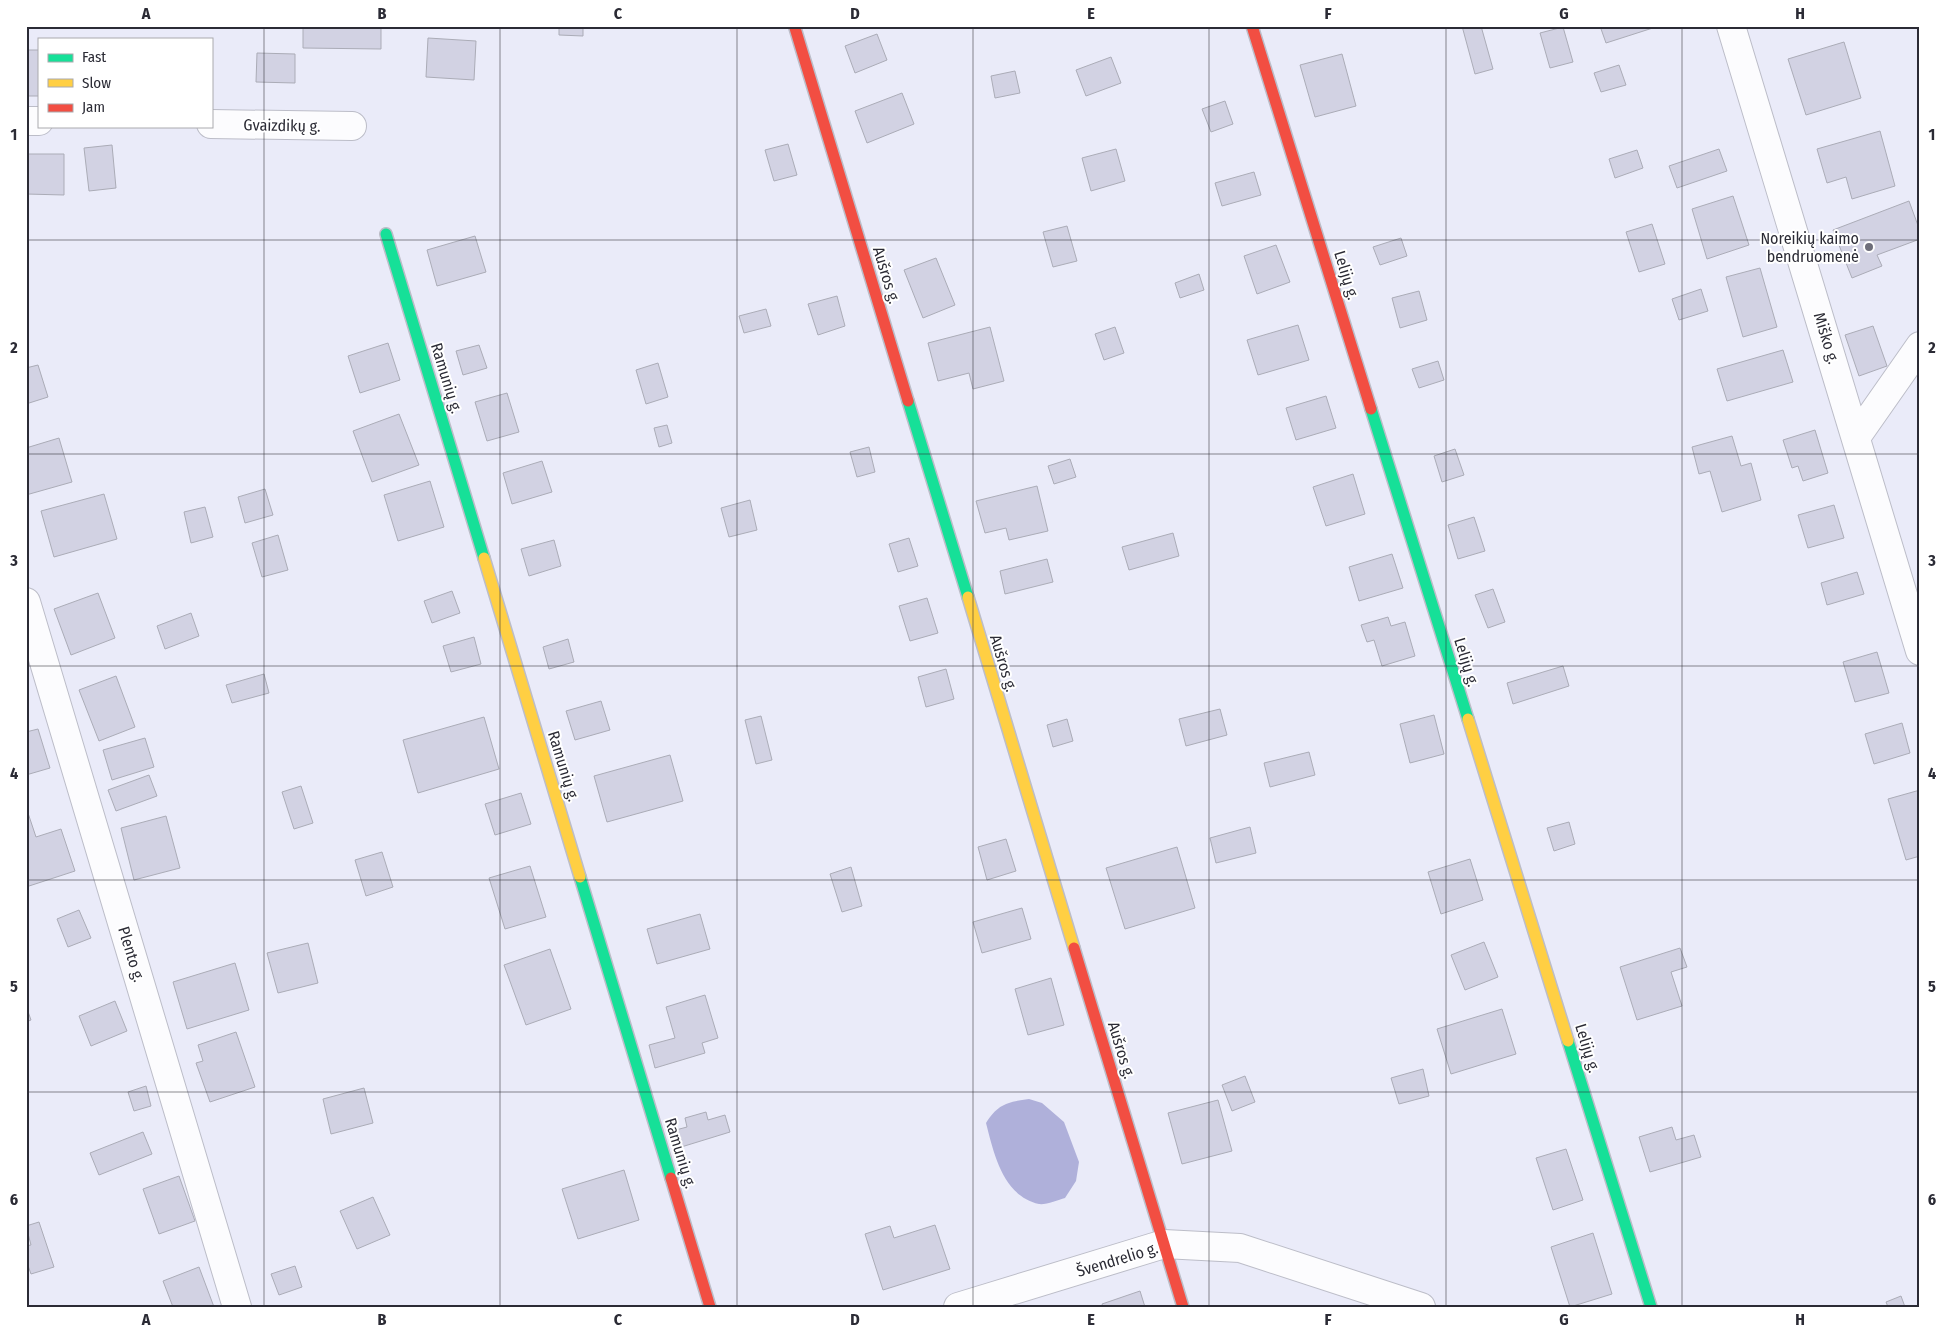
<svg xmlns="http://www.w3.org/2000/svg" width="1946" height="1333" font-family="'Fira Sans Condensed',sans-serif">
<rect width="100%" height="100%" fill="#eaebf9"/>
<path fill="#afb0da" d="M1029,1099L1042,1103L1064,1122L1079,1162L1076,1181L1065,1198C1058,1200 1046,1205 1039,1204C1003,1196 994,1154 986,1123C998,1104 1007,1102 1029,1099Z"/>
<path fill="#d2d2e3" stroke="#abacb7" d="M303,26H381V49L303,48Z
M559,26H583V36L559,35Z
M1462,26H1481L1493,69L1475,74Z
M1600,26H1659L1606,43Z
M1563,27L1573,62L1550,68L1540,33Z
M877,34L887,60L855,73L845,46Z
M428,38L476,41L474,80L426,77Z
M1844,42L1861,98L1806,115L1788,59Z
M26,50H39V96H26Z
M257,53L295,54V83L256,82Z
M1342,54L1356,106L1315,117L1300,65Z
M1111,57L1121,83L1086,96L1076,70Z
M1619,65L1626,85L1601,92L1594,73Z
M1015,71L1020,93L995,98L991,76Z
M902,93L914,124L867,143L855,111Z
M1225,101L1233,124L1211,132L1202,109Z
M1880,131L1895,186L1852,199L1846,177L1827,183L1817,149Z
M788,144L797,175L774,181L765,150Z
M112,145L116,188L89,191L84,148Z
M1116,149L1125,181L1091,191L1082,158Z
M1719,149L1727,171L1677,188L1669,166Z
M1637,150L1643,168L1615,178L1609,159Z
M26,154H64V195L26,194Z
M1254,172L1261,195L1222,206L1215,183Z
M1733,196L1749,245L1707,259L1692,209Z
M1909,201L1920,231V239L1877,255L1882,266L1852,278L1833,230Z
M1652,224L1665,264L1639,272L1626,232Z
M1067,226L1077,261L1053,267L1043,232Z
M475,236L486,272L437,286L427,250Z
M1401,238L1407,256L1380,265L1373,247Z
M1276,245L1290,282L1257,294L1244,256Z
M936,258L955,305L923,318L904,270Z
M1760,268L1777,327L1743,337L1726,277Z
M1199,274L1204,290L1180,298L1175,283Z
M1701,289L1708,311L1679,320L1672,299Z
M1419,291L1427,320L1400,328L1392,298Z
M837,296L845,326L818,335L808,304Z
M766,309L771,326L744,333L739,316Z
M1298,325L1309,360L1258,375L1247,340Z
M1873,326L1887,366L1859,376L1845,335Z
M990,327L1004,381L973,389L969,373L938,381L928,343Z
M1115,327L1124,353L1104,360L1095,334Z
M388,343L400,380L360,393L348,356Z
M479,345L487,368L463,375L456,351Z
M1783,350L1793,382L1727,401L1717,369Z
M1438,361L1444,380L1419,388L1412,369Z
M658,363L668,397L646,404L636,370Z
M38,365L48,397L26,404V368Z
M507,393L519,432L487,441L475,402Z
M1326,396L1336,428L1296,440L1286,408Z
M399,414L419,465L372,482L353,431Z
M667,425L672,443L659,447L654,428Z
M1815,430L1828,473L1803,481L1798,466L1792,468L1783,440Z
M1732,436L1741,466L1751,463L1761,500L1722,512L1710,471L1699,474L1692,447Z
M59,438L72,482L26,495V448Z
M869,447L875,472L857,477L850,452Z
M1455,449L1464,475L1442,482L1434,456Z
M1070,459L1076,477L1054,484L1048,466Z
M542,461L552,492L512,504L503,473Z
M1353,474L1365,514L1326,526L1313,487Z
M430,481L444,527L398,541L384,495Z
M1037,486L1048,531L1009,540L1006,528L985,533L976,501Z
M265,489L273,515L245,523L238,497Z
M104,494L117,539L54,557L41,511Z
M750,500L757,530L729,537L721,508Z
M1834,505L1844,538L1808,548L1798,515Z
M205,507L213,537L191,543L184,512Z
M1474,517L1485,551L1458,559L1448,525Z
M1173,533L1179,556L1129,570L1122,547Z
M278,535L288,570L262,577L252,543Z
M909,538L918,566L898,572L889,544Z
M554,540L561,566L529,576L521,549Z
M1392,554L1403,588L1359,601L1349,567Z
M1047,559L1053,582L1005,594L1000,571Z
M1857,572L1864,594L1827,605L1821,583Z
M1493,589L1505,622L1488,628L1475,595Z
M452,591L460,613L432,623L424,601Z
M98,593L115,638L71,655L54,609Z
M927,598L938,633L910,641L899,606Z
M191,613L199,636L165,649L157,626Z
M1388,617L1391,626L1405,622L1415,656L1382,666L1374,640L1367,642L1361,625Z
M474,637L481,664L451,672L443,646Z
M568,639L574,662L549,669L543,647Z
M1877,652L1889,693L1855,702L1843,662Z
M1563,666L1569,686L1513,704L1507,683Z
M946,669L954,699L926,707L918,677Z
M264,674L269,693L232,703L226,685Z
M116,676L135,727L99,741L79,690Z
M601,701L610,730L575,740L566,711Z
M1220,709L1227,735L1186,746L1179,719Z
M1434,715L1444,754L1410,763L1400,724Z
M761,716L772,760L756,764L745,720Z
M484,717L499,769L418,793L403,740Z
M1067,719L1073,741L1053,747L1047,725Z
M1902,723L1910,753L1874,764L1865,734Z
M38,729L50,768L26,775V732Z
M145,738L154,767L112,780L103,750Z
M1309,752L1315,775L1270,787L1264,763Z
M670,755L683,801L607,822L594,776Z
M149,775L157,796L116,811L108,790Z
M301,786L313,823L294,829L282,792Z
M1920,790V856L1906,860L1888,799Z
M521,793L531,824L495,835L485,804Z
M28,813L36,837L61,829L75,871L26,887Z
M166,816L180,868L134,880L121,828Z
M1569,822L1575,844L1554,851L1547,828Z
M1250,827L1256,853L1216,863L1210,838Z
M1006,839L1016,871L987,880L978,847Z
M1177,847L1195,908L1125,929L1106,868Z
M382,852L393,887L366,896L355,860Z
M1470,859L1483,900L1441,914L1428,872Z
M530,866L546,917L505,929L489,878Z
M851,867L862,906L842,912L830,874Z
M1022,908L1031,939L982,953L973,922Z
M79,910L91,938L68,947L57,919Z
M700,914L710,949L657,964L647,929Z
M1484,942L1498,977L1465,990L1451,955Z
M308,943L318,983L278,993L267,953Z
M1680,948L1687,967L1671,972L1682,1006L1637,1020L1620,967Z
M550,949L571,1009L526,1025L504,965Z
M235,963L249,1010L187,1029L173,982Z
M1051,978L1064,1025L1028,1035L1015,989Z
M705,995L718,1038L702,1043L705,1053L655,1068L649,1045L675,1038L666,1007Z
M115,1001L127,1031L91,1046L79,1016Z
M26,1006L31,1020L26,1022Z
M1502,1009L1516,1054L1451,1074L1437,1029Z
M236,1032L255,1087L210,1102L196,1063L203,1061L198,1045Z
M1423,1069L1429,1096L1399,1104L1391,1078Z
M1245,1076L1255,1102L1232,1111L1222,1085Z
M146,1086L151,1106L134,1111L128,1092Z
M364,1088L373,1123L331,1134L323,1099Z
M1218,1100L1232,1151L1182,1164L1168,1113Z
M706,1112L708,1120L725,1115L730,1132L678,1148L672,1131L687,1127L685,1118Z
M1672,1127L1676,1140L1694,1135L1701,1157L1650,1172L1639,1137Z
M143,1132L152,1154L99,1175L90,1153Z
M1566,1149L1583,1200L1553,1210L1536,1158Z
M624,1170L639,1220L578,1239L562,1189Z
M179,1176L195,1221L159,1234L143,1189Z
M373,1197L390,1235L357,1249L340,1211Z
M39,1222L54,1267L31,1274L26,1260V1246L31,1245L26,1226Z
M935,1225L950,1269L883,1290L865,1234L890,1226L894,1238Z
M1593,1233L1612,1294L1570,1307L1551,1247Z
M295,1266L302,1287L279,1295L271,1274Z
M199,1267L214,1307H173L163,1281Z
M1140,1291L1145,1307H1103L1102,1304Z
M1901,1296L1905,1307H1888L1886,1302Z"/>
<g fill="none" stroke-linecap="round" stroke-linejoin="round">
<defs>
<path id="street" d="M1731,26L1920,651
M26,121H39
M211,124L352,126
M1857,436L1920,346
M26,602L237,1307
M958,1307L1164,1244L1240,1248L1421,1307"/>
<path id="fast" d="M386,234L484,558
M908,401L968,597
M1371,409L1468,719
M580,877L671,1178
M1568,1041L1651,1307"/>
<path id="slow" d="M484,558L580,877
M968,597L1074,948
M1468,719L1568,1041"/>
<path id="jam" d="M1252,26L1371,409
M795,28L908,401
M1074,948L1183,1307
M671,1178L710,1307"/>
</defs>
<use href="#street" stroke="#bcbdc8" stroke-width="30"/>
<use href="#fast" stroke="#bcbdc8" stroke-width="14"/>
<use href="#slow" stroke="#bcbdc8" stroke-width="14"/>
<use href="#jam" stroke="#bcbdc8" stroke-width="14"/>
<use href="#street" stroke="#fcfcfe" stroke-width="28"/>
<use href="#fast" stroke="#16e098" stroke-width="11"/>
<use href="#slow" stroke="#ffcf43" stroke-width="11"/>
<use href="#jam" stroke="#f24e42" stroke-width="11"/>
</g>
<path fill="none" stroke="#2b2b35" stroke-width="1" stroke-opacity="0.55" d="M264,26V1307M500,26V1307M737,26V1307M973,26V1307M1209,26V1307M1446,26V1307M1682,26V1307M26,240H1920M26,454H1920M26,666H1920M26,880H1920M26,1092H1920"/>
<circle fill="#6e6e7a" stroke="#fff" stroke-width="2" cx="1869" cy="247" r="5"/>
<g text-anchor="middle" stroke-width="4" stroke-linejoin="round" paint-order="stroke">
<g font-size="16" fill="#2b2b35" stroke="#fff">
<text transform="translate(282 125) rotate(1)" y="6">Gvaizdikų g.</text>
<text transform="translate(887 275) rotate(73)" y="6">Aušros g.</text>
<text transform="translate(1347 275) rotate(73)" y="6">Lelijų g.</text>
<text transform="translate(1827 338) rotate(73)" y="6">Miško g.</text>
<text transform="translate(447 378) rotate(73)" y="6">Ramunių g.</text>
<text transform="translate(1467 662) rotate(73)" y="6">Lelijų g.</text>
<text transform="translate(1004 663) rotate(73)" y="6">Aušros g.</text>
<text transform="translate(564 766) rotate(73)" y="6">Ramunių g.</text>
<text transform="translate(132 954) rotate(73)" y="6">Plento g.</text>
<text transform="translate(1588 1048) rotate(73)" y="6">Lelijų g.</text>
<text transform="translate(1122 1050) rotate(73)" y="6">Aušros g.</text>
<text transform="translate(681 1153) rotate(73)" y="6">Ramunių g.</text>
<text transform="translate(1117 1259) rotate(-17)" y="6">Švendrelio g.</text>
</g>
<g font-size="16" fill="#2b2b35" stroke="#fff" text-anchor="end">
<text x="1859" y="244">Noreikių kaimo<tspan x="1859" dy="18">bendruomenė</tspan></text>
</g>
</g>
<rect width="1946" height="1333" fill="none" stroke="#ffffff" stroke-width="55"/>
<rect x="38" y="38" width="175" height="90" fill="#ffffff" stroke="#aaaaae"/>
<rect x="48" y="54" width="25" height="8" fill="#16e098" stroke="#aaaaae"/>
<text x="82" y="62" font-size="15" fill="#2b2b35">Fast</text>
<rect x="48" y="79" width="25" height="8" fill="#ffcf43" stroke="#aaaaae"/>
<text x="82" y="88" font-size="15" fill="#2b2b35">Slow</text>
<rect x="48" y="104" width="25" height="8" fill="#f24e42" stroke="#aaaaae"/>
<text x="82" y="112" font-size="15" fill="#2b2b35">Jam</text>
<rect x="28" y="28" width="1890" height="1278" fill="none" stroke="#2b2b35" stroke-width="2"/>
<g font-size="16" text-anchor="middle" font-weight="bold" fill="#2b2b35">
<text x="146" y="19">A</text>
<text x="382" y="19">B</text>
<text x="618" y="19">C</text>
<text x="855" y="19">D</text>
<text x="1091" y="19">E</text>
<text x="1328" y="19">F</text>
<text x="1564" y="19">G</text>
<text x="1800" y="19">H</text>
<text x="14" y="140">1</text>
<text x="1932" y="140">1</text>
<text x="14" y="353">2</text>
<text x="1932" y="353">2</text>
<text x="14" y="566">3</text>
<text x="1932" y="566">3</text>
<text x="14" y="779">4</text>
<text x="1932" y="779">4</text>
<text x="14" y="992">5</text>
<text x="1932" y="992">5</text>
<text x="14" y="1205">6</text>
<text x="1932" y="1205">6</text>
<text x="146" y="1325">A</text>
<text x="382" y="1325">B</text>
<text x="618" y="1325">C</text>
<text x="855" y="1325">D</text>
<text x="1091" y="1325">E</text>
<text x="1328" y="1325">F</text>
<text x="1564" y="1325">G</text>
<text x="1800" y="1325">H</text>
</g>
</svg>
